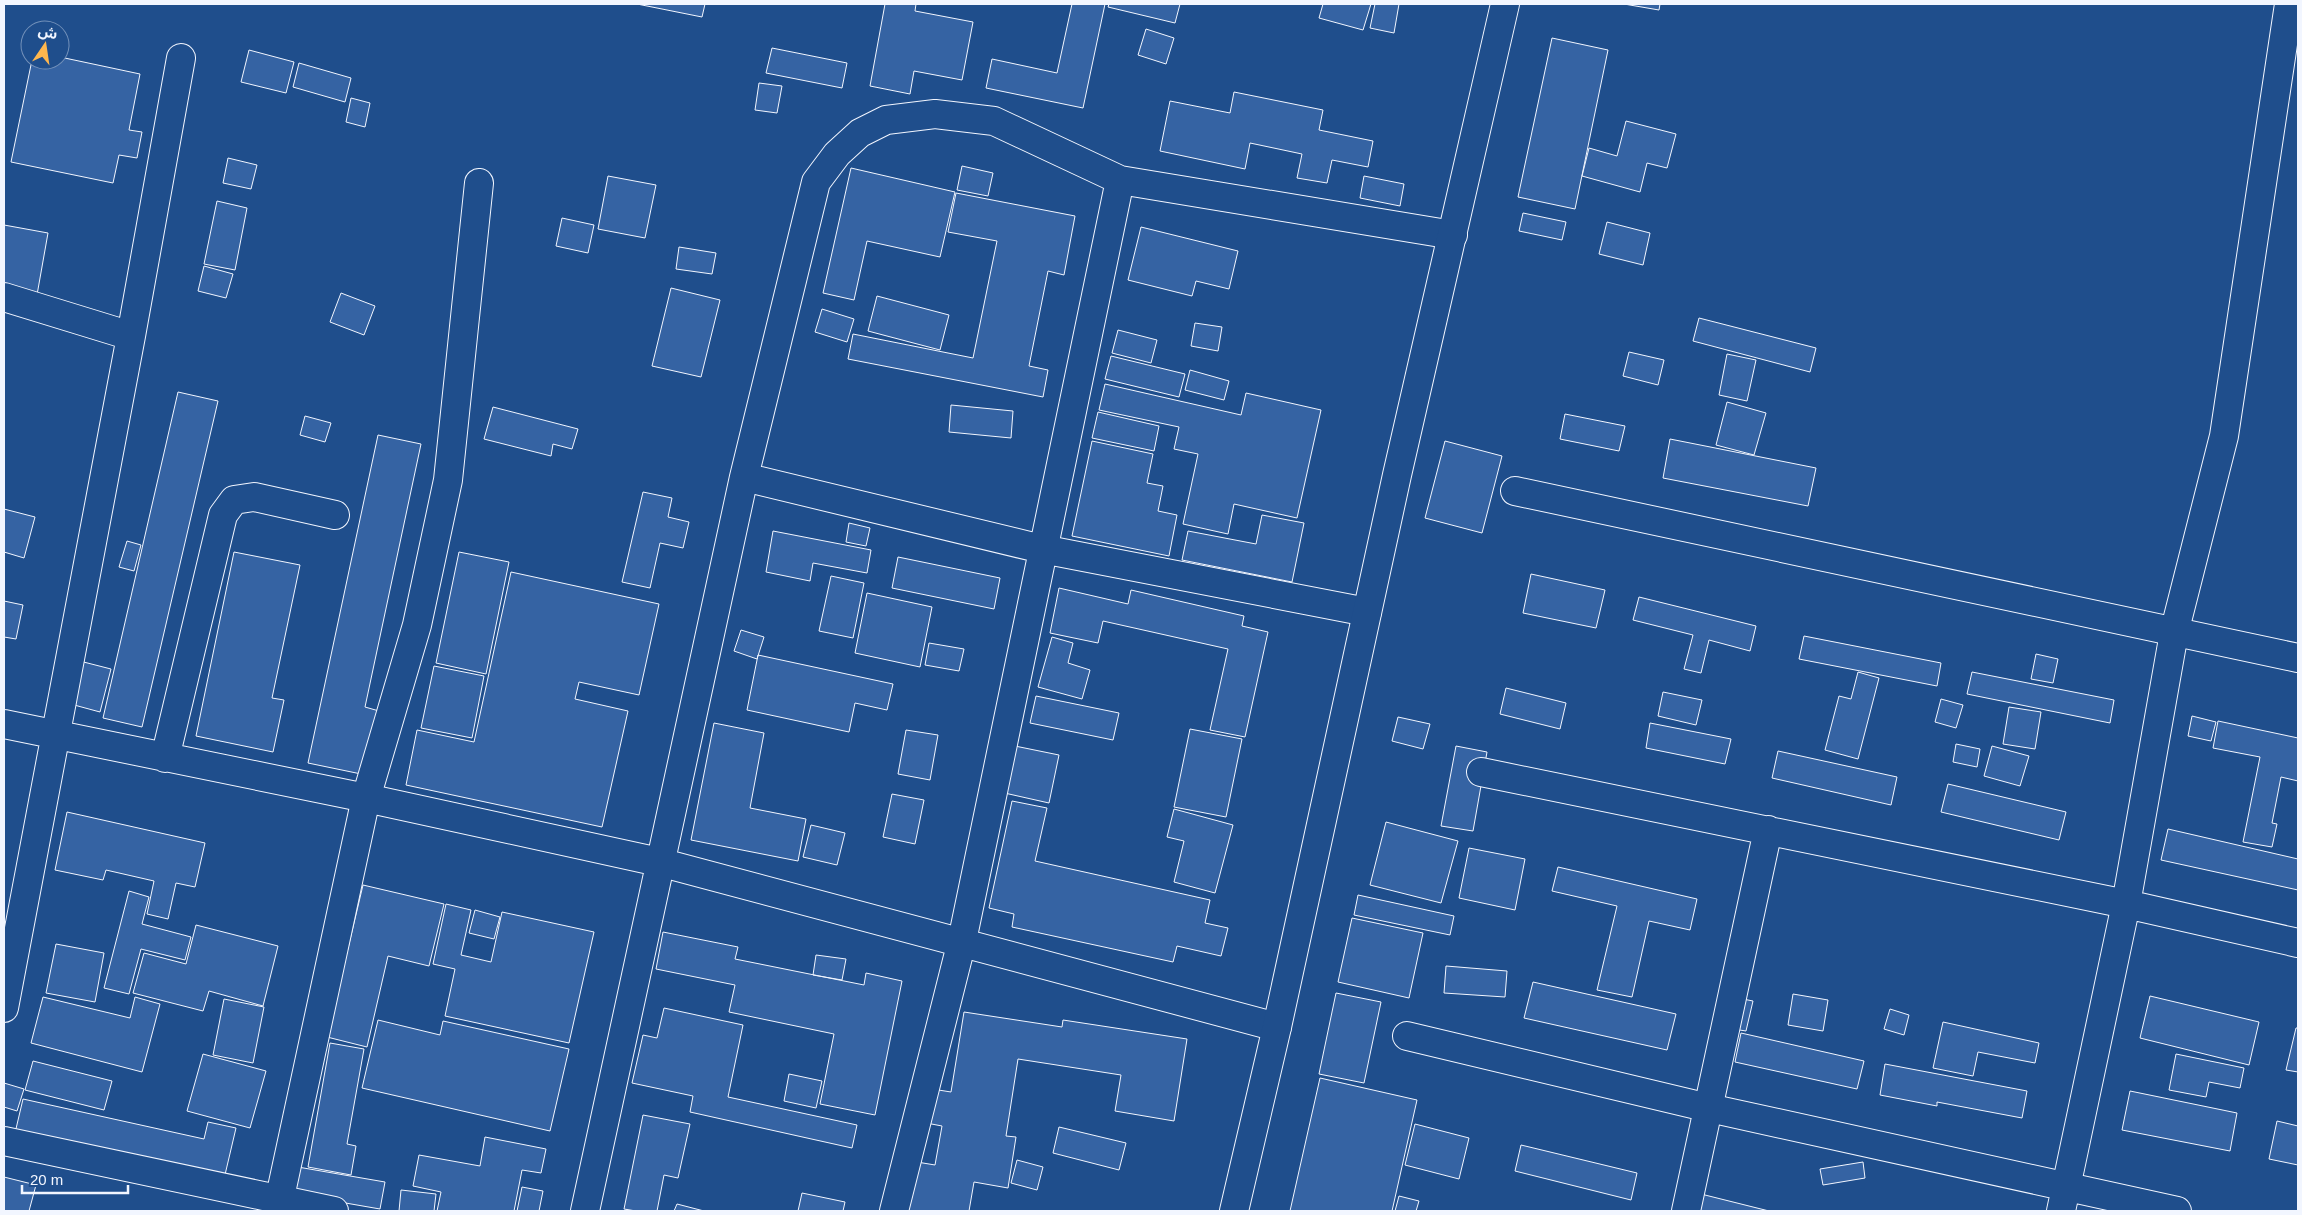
<svg xmlns="http://www.w3.org/2000/svg" width="2302" height="1215" font-family="Arial,'Noto Sans Arabic',sans-serif">
<rect width="100%" height="100%" fill="#1f4e8c"/>
<path fill="#3563a3" stroke="#f2f6ff" d="M637,4H705L702,17Z
M885,4H916L915,11L973,22L962,80L914,71L910,94L870,86Z
M1072,4H1105L1083,108L986,88L992,59L1057,73Z
M1109,4H1180L1175,23L1108,7Z
M1323,4H1371L1363,30L1319,18Z
M1375,4H1399L1394,33L1370,28Z
M1624,4H1660L1659,10Z
M1146,29L1174,38L1166,64L1138,55Z
M1552,38L1608,50L1575,209L1518,197Z
M772,48L847,63L842,88L766,73Z
M249,50L294,62L286,93L241,82Z
M60,57L140,74L129,130L142,132L137,158L119,155L113,183L11,162L32,60H60Z
M299,63L351,78L345,102L293,87Z
M759,83L782,86L777,113L755,110Z
M1234,92L1323,110L1319,130L1373,141L1368,167L1332,160L1327,183L1297,178L1302,154L1250,143L1245,169L1160,151L1170,101L1230,113Z
M351,98L370,103L365,127L346,122Z
M1626,121L1676,134L1667,168L1647,163L1640,192L1582,176L1589,148L1617,156Z
M228,158L257,165L251,189L223,183Z
M962,166L993,173L988,196L957,190Z
M851,168L955,192L940,257L867,241L854,300L823,293Z
M608,176L656,185L645,238L598,229Z
M1364,176L1404,184L1400,206L1360,198Z
M956,193L1075,216L1064,275L1048,271L1029,366L1048,370L1043,397L848,359L853,334L973,358L997,241L948,232Z
M217,201L247,208L235,270L204,264Z
M1523,213L1566,222L1562,240L1519,231Z
M562,218L594,225L588,253L556,246Z
M1607,222L1650,233L1643,265L1599,254Z
M4,225L48,233L37,295L4,289Z
M1141,227L1238,251L1229,289L1196,281L1192,296L1128,280Z
M679,247L716,253L712,274L676,269Z
M204,266L233,274L226,298L198,291Z
M671,288L720,300L701,377L652,366Z
M341,293L375,306L364,335L330,322Z
M877,296L949,315L940,350L868,331Z
M822,309L854,319L847,342L815,332Z
M1699,318L1816,348L1810,372L1693,341Z
M1195,323L1222,327L1218,351L1191,346Z
M1118,330L1157,340L1151,363L1112,353Z
M1629,352L1664,360L1658,385L1623,376Z
M1727,354L1756,360L1747,401L1719,395Z
M1111,356L1185,374L1179,397L1105,379Z
M1190,370L1229,381L1224,400L1185,390Z
M1105,384L1241,415L1246,393L1321,410L1297,518L1234,504L1228,534L1183,524L1198,454L1174,449L1179,427L1099,410Z
M178,392L218,401L142,727L103,718Z
M1727,402L1766,413L1754,455L1716,445Z
M951,405L1013,411L1011,438L949,432Z
M493,407L578,429L572,449L553,444L551,456L484,439Z
M1098,412L1159,426L1154,451L1092,438Z
M1565,414L1625,426L1619,451L1560,439Z
M305,416L331,423L325,442L300,435Z
M378,435L421,444L365,707L379,711L366,775L308,763Z
M1670,439L1816,468L1808,506L1663,478Z
M1092,441L1153,454L1147,483L1163,486L1158,511L1177,515L1169,556L1072,536Z
M1445,441L1502,456L1482,533L1425,518Z
M643,492L672,498L668,517L689,522L683,548L660,543L650,588L622,582Z
M4,509L35,517L24,558L4,552Z
M1262,515L1304,523L1292,582L1182,560L1188,531L1256,544Z
M849,523L870,528L866,546L846,542Z
M773,531L871,550L867,573L813,563L810,581L766,572Z
M127,541L141,545L134,571L119,567Z
M234,552L300,565L272,698L284,700L273,752L196,736Z
M459,552L509,562L486,674L436,663Z
M898,557L1000,578L994,609L892,588Z
M511,572L659,604L639,695L579,682L575,699L628,711L602,827L406,785L417,730L474,742Z
M1531,574L1605,590L1596,628L1523,613Z
M831,576L864,583L853,638L819,631Z
M1059,588L1128,604L1131,590L1244,616L1242,626L1268,632L1245,737L1210,730L1228,649L1103,621L1098,643L1050,633Z
M867,593L932,607L920,667L855,653Z
M1639,597L1756,626L1750,651L1709,640L1701,673L1684,669L1693,635L1633,620Z
M4,601L23,605L16,639L4,637Z
M741,630L764,637L757,659L734,651Z
M1804,636L1941,663L1937,686L1799,659Z
M1052,637L1073,643L1068,663L1090,670L1082,699L1038,687Z
M929,643L964,649L959,671L925,665Z
M2036,654L2058,659L2053,683L2031,679Z
M758,655L893,684L887,710L855,703L849,732L747,710Z
M64,657L111,669L100,712L52,699Z
M434,666L484,676L472,738L421,728Z
M1858,672L1879,678L1858,759L1825,750L1839,696L1851,699Z
M1972,672L2114,700L2110,723L1967,694Z
M1506,688L1566,703L1560,729L1500,714Z
M1663,692L1702,700L1696,725L1658,716Z
M1036,696L1119,713L1113,740L1030,723Z
M1941,699L1963,705L1956,728L1935,722Z
M2009,707L2041,712L2035,749L2003,744Z
M2192,716L2216,722L2211,741L2188,736Z
M1398,717L1430,724L1423,749L1392,741Z
M2218,721L2298,738V781L2281,777L2272,823L2277,824L2272,847L2243,842L2260,757L2213,748Z
M714,723L764,733L750,808L806,819L798,861L691,840Z
M1650,723L1731,739L1725,764L1646,748Z
M1190,729L1242,739L1226,817L1174,807Z
M906,730L938,735L930,780L898,774Z
M1956,744L1980,749L1977,767L1953,762Z
M1010,745L1059,755L1049,803L1000,792Z
M1456,746L1487,752L1473,831L1441,826Z
M1992,746L2029,756L2020,786L1984,776Z
M1778,751L1897,777L1891,805L1772,778Z
M1948,784L2066,812L2059,840L1941,812Z
M892,794L924,800L915,844L883,837Z
M1012,801L1047,808L1035,861L1210,900L1205,923L1228,928L1221,956L1177,946L1173,962L1012,927L1014,914L989,908Z
M1174,809L1233,825L1215,893L1174,882L1184,841L1167,837Z
M67,812L205,843L195,887L176,883L168,919L147,914L154,881L106,870L103,880L55,870Z
M1386,822L1458,841L1441,903L1370,885Z
M811,825L845,833L837,865L803,857Z
M2168,829L2298,859V890L2161,860Z
M1469,848L1525,859L1515,910L1459,898Z
M1558,867L1697,899L1690,930L1649,921L1632,997L1597,990L1617,906L1552,891Z
M363,885L444,904L429,966L388,956L367,1047L327,1037Z
M129,891L149,897L142,924L191,937L185,960L141,949L129,994L104,988Z
M1358,895L1454,916L1450,935L1354,915Z
M446,904L471,910L461,955L491,962L502,912L594,932L569,1043L445,1016L455,969L433,964Z
M475,910L500,917L494,939L469,933Z
M1352,918L1423,933L1409,998L1338,982Z
M196,925L278,946L263,1006L209,991L203,1011L133,993L144,953L186,964Z
M663,932L738,947L735,959L864,985L866,973L902,981L875,1115L820,1104L834,1034L729,1012L735,985L656,969Z
M56,944L104,953L95,1002L46,993Z
M816,955L846,959L842,980L813,975Z
M1446,966L1507,971L1505,997L1444,993Z
M1533,982L1676,1014L1667,1050L1524,1018Z
M1336,993L1381,1002L1364,1083L1319,1074Z
M1793,994L1828,1000L1823,1031L1788,1025Z
M2150,996L2259,1022L2249,1065L2140,1038Z
M43,997L130,1018L135,997L160,1004L142,1072L31,1043Z
M1733,997L1753,1001L1746,1031L1727,1028Z
M224,999L264,1007L253,1063L213,1055Z
M664,1008L743,1025L728,1097L857,1125L852,1148L690,1112L693,1096L632,1083L643,1035L657,1038Z
M1890,1009L1909,1015L1904,1035L1884,1029Z
M964,1012L1062,1027L1063,1020L1187,1039L1174,1121L1115,1111L1121,1075L1018,1059L1006,1136L1016,1137L1008,1188L974,1182L969,1211H904L911,1161L935,1165L942,1126L921,1122L926,1088L951,1092Z
M378,1020L440,1035L443,1021L569,1049L550,1131L362,1088Z
M1943,1022L2039,1043L2035,1063L1978,1052L1973,1076L1933,1068Z
M2296,1028H2298V1072L2286,1070Z
M1741,1033L1864,1061L1857,1089L1735,1062Z
M330,1043L364,1049L347,1144L356,1146L351,1175L308,1167Z
M203,1054L266,1071L250,1128L187,1111Z
M2176,1054L2244,1068L2240,1088L2209,1082L2206,1097L2169,1090Z
M33,1061L112,1081L104,1110L25,1090Z
M1885,1064L2027,1091L2022,1118L1937,1102V1106L1880,1095Z
M789,1074L822,1081L816,1108L784,1101Z
M1320,1078L1417,1100L1392,1211H1290Z
M4,1083L24,1089L17,1111L4,1107Z
M2130,1091L2237,1113L2230,1151L2122,1130Z
M23,1099L204,1139L208,1122L236,1128L224,1179L15,1133Z
M643,1115L690,1124L678,1178L664,1175L657,1211H636L624,1209Z
M2277,1121L2298,1126V1165L2269,1159Z
M1415,1124L1469,1138L1459,1179L1405,1165Z
M1059,1127L1126,1143L1119,1170L1053,1153Z
M485,1137L546,1149L541,1173L522,1170L514,1211H437L441,1192L413,1186L419,1155L480,1166Z
M1521,1145L1637,1173L1631,1200L1515,1171Z
M1017,1160L1043,1167L1037,1190L1011,1183Z
M1863,1162L1865,1178L1823,1185L1820,1169Z
M292,1166L385,1182L380,1209L288,1193Z
M4,1177L36,1185L29,1211H4Z
M522,1187L543,1191L539,1211H517Z
M401,1190L436,1194L434,1211H399Z
M1693,1192L1769,1211H1688Z
M802,1193L845,1202L843,1211H798Z
M1399,1196L1419,1201L1416,1211H1395Z
M677,1204L704,1211H674Z"/>
<g fill="none" stroke-linecap="round" stroke-linejoin="round">
<defs>
<path id="minor" d="M4,297L131,336
M744,477L1042,549L1367,612
M1515,491L2298,658
M4,724L366,798L659,862L1277,1027
M165,758L223,515L234,500L254,497L335,515
M1481,772L2126,904L2298,943
M4,1008L131,336L181,58
M1407,1036L1709,1108L2177,1211
M4,1141L334,1211
M277,1211L366,798L417,625L448,480L479,183
M585,1211L744,477L816,182L837,154L860,133L886,120L935,114L994,121L1120,180L1453,235
M894,1211L962,941L1120,180
M1686,1211L1768,830
M2061,1211L2126,904L2174,633L2224,436L2289,4"/>
<path id="major" d="M1234,1211L1277,1027L1397,475L1505,4"/>
</defs>
<use href="#minor" stroke="#f2f6ff" stroke-width="30"/>
<use href="#major" stroke="#f2f6ff" stroke-width="30"/>
<use href="#minor" stroke="#1f4e8c" stroke-width="28"/>
<use href="#major" stroke="#1f4e8c" stroke-width="28"/>
</g>
<rect width="2302" height="1215" fill="none" stroke="#f2f6ff" stroke-width="10"/>
<g transform="translate(45 45) rotate(13)"><circle r="24" fill="#1f4e8c" stroke="#7391ba"/>
<path d="M0-4L9 19L0 12L-9 19Z" fill="#ffb74d"/>
<text y="-8" font-size="14" font-weight="bold" text-anchor="middle" fill="#f2f6ff">ش</text>
</g>
<path d="M22 1185v8h106v-8" fill="none" stroke="#f2f6ff" stroke-width="2.5"/>
<text x="30" y="1185" font-size="15" fill="#f2f6ff" stroke="#1f4e8c" stroke-width="4" paint-order="stroke">20 m</text>
</svg>
